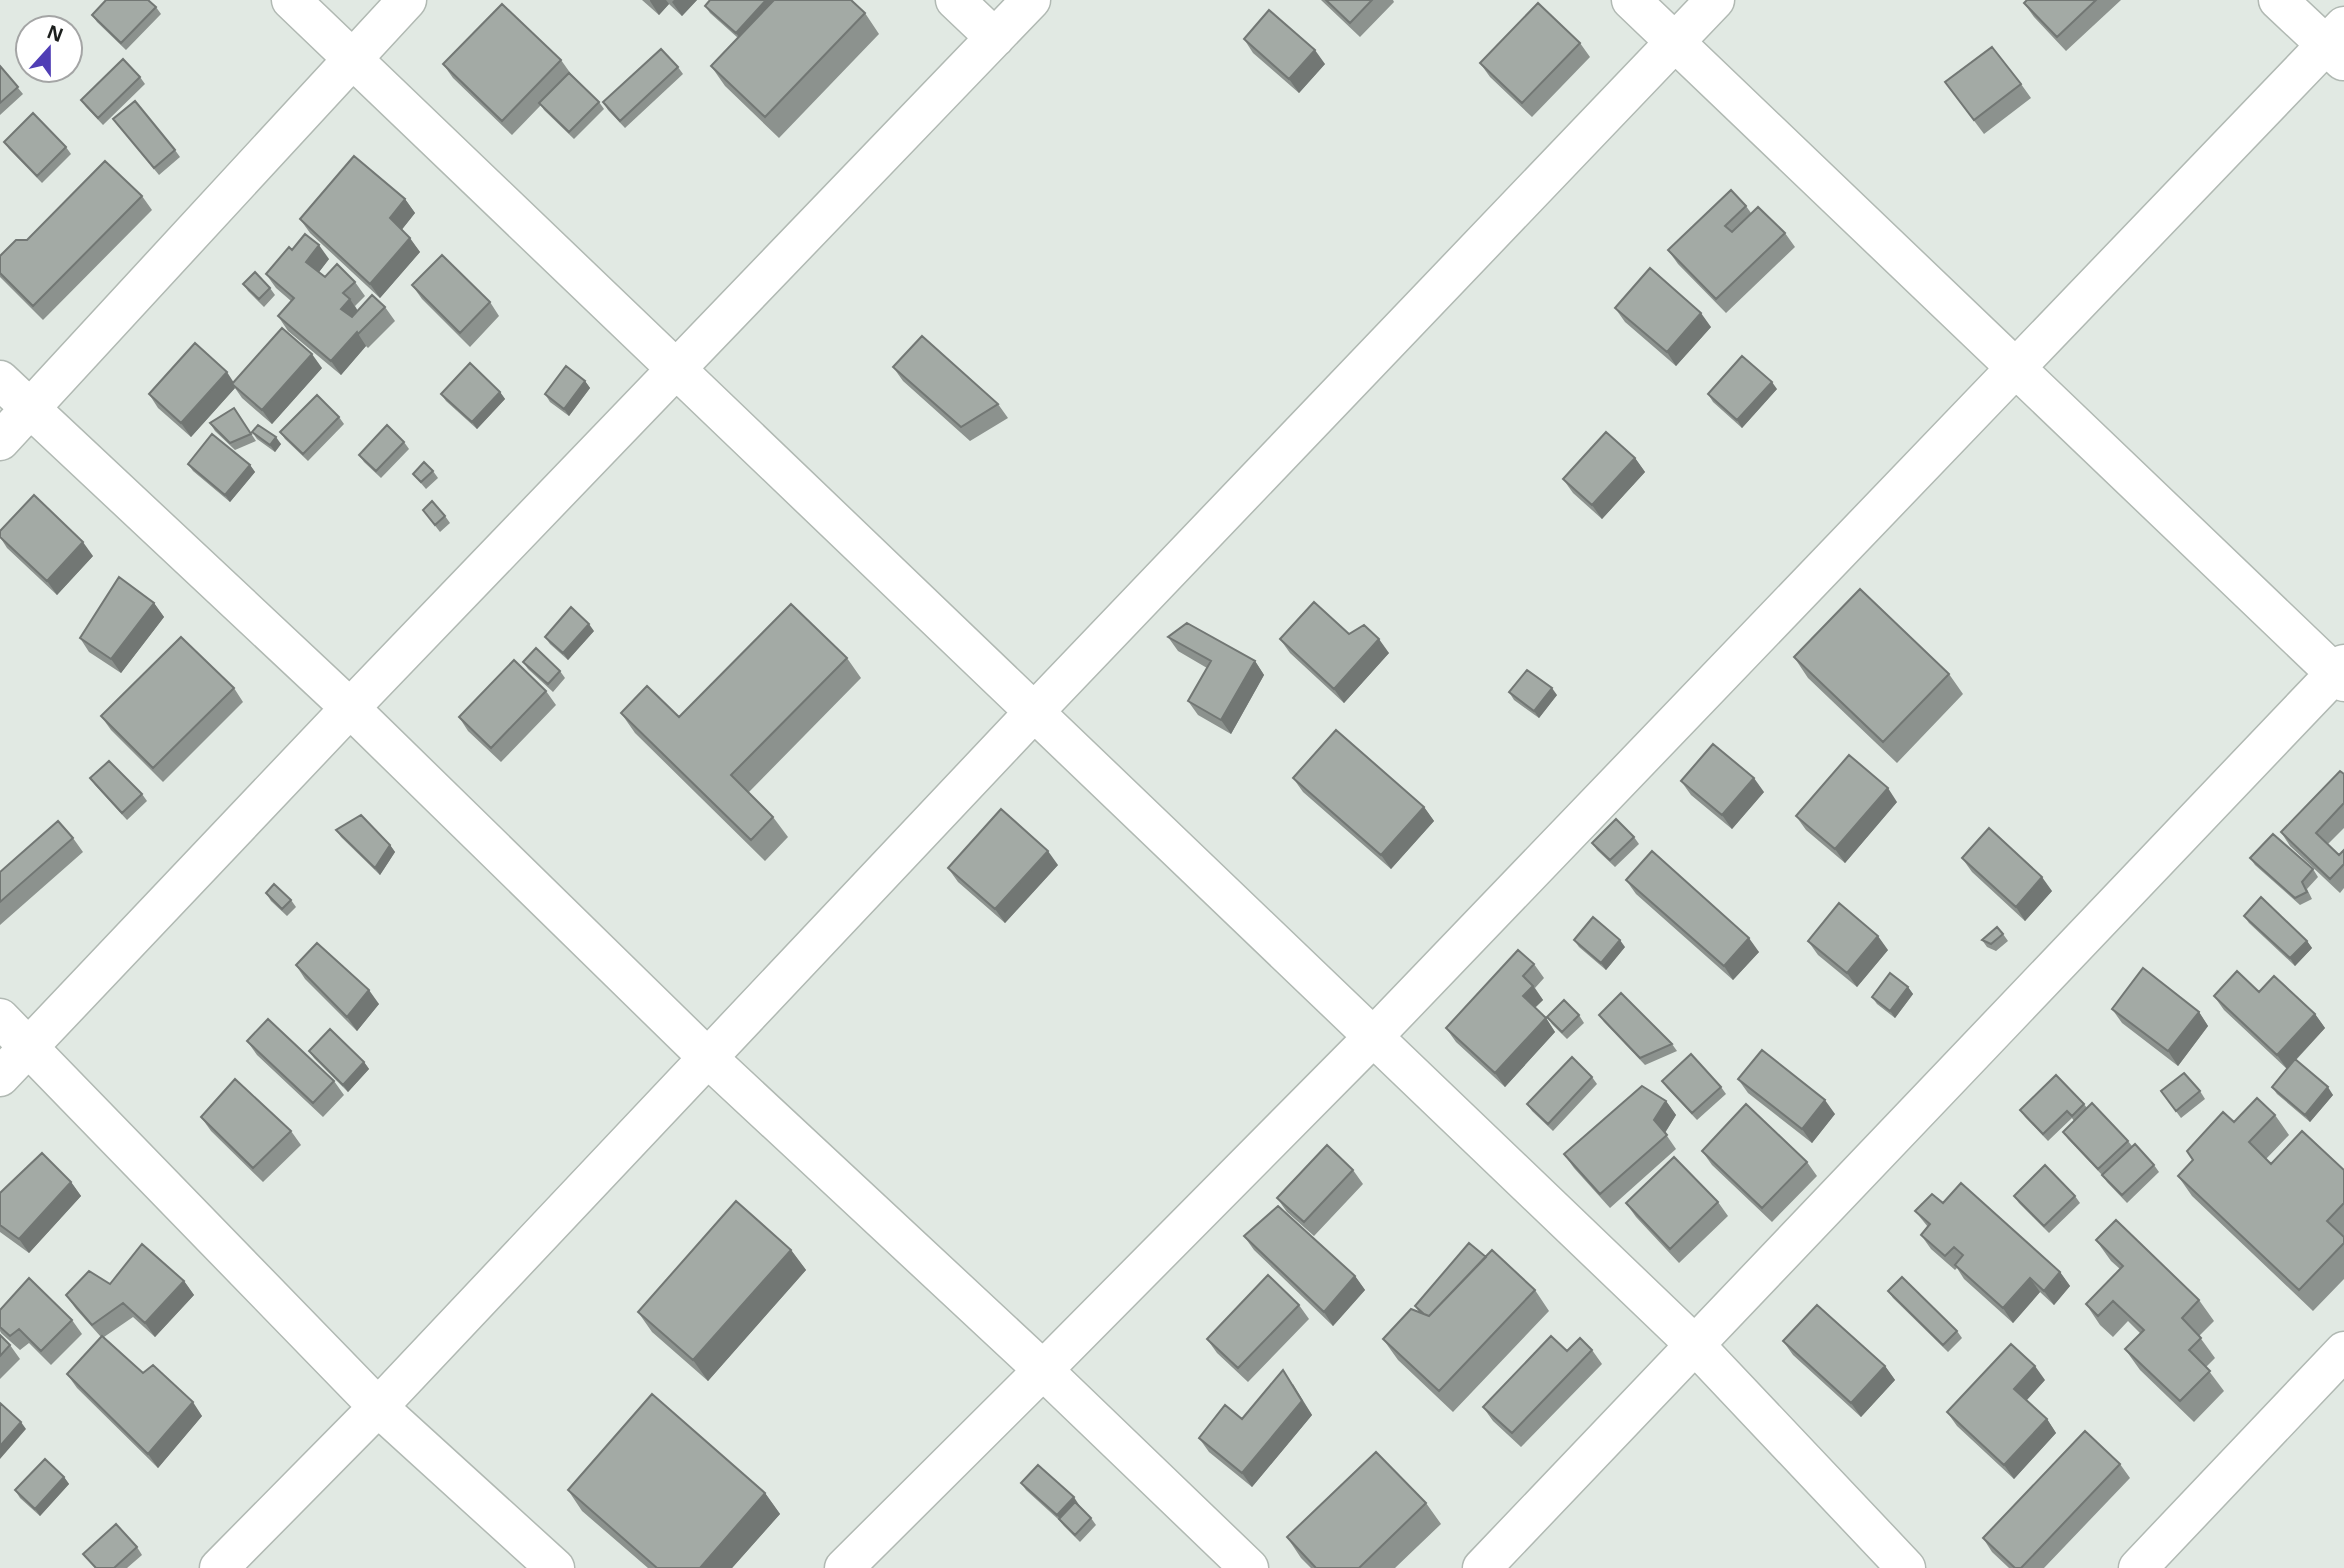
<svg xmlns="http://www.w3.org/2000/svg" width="2344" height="1568" font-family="'Open Sans',sans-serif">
<rect width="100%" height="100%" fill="#e1e9e3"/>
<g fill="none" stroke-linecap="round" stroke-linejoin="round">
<defs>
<path id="minor" d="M291,0L1695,1345L1906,1568
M955,0L995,38
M1631,0L2344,682
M2278,0L2343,61
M0,380L350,708L709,1059L1043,1370L1249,1568
M0,441L407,0
M0,1018L378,1407L555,1568
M0,1077L350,708L1031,0
M219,1568L378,1407L1034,712L1715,0
M844,1568L1043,1370L1373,1037L2344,26
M1482,1568L2344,664
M2138,1568L2344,1351"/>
</defs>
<use href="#minor" stroke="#b1b9b3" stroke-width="41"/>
<use href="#minor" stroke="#fff" stroke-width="38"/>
</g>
<path fill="#8c928e" d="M642,0H697L682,16L669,4L659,15Z
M1321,0H1393L1394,2L1360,37Z
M2027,0H2121L2066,51L2034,17L2024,3Z
M705,6L865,13L879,34L779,138L725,86L711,66L738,38L710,13Z
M156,7L161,14L126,50L97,22L92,15Z
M1244,39L1325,64L1299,93L1253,53Z
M1580,43L1590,57L1532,117L1490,77L1480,63Z
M561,60L571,74L599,102L604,109L574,139L544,110L541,105L512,135L453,78L443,64Z
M0,66L23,94L0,115Z
M678,67L683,74L625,128L608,110L603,102Z
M140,77L145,84L103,125L86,107L81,100Z
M1945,82L2021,84L2031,98L1984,134Z
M113,119L175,150L180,157L159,175Z
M4,142L66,147L71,154L42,183L9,149Z
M142,196L152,210L43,320L0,277V256L27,240Z
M405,199L415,213L402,229L420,252L380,298L310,233L300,219Z
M1746,206L1751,213L1785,233L1795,247L1726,313L1678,264L1668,250Z
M292,250L329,259L319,272L325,277L355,282L365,296L355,306L358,311L385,307L395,321L368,348L366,346L341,375L288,331L278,316L291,301L276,288L266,274Z
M243,284L270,288L275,295L264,307L248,291Z
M412,285L490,302L499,316L470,347L422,299Z
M1615,308L1711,327L1676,366L1625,322Z
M893,367L998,404L1008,418L970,441L903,381Z
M322,368L272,424L242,398L235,388L191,437L158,408L149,394L234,382Z
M585,381L590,388L569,416L550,402L545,394Z
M1777,389L1742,428L1713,402L1708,394Z
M500,392L505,399L477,429L446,401L441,394Z
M234,408L256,441L235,450L215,431L210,423Z
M339,417L344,424L308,461L285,439L280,432Z
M252,432L281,444L275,452L257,439Z
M404,442L409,449L381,478L364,462L359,455Z
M1635,458L1645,472L1602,519L1573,493L1563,479Z
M188,464L250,465L255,472L230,502L193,471Z
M433,471L438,478L426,489L413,474Z
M423,510L445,516L450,523L440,532Z
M0,537L93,556L57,595L7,548Z
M154,603L164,617L121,673L89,652L80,638Z
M594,631L568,660L550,644L545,637Z
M1349,634L1389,653L1344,703L1290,653L1280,639Z
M1168,637L1255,661L1264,675L1231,734L1198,715L1188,701L1207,668L1178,651Z
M1794,657L1949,674L1963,694L1897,763L1808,678Z
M847,658L861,678L748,793L773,817L788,837L765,861L635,733L621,713L679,717Z
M523,662L560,671L565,678L553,692L528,669Z
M234,688L243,702L163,782L111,730L101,716Z
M546,691L556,705L501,762L468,731L459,717Z
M1509,692L1557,695L1539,718L1514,700Z
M2344,774V828L2328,844L2339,855L2344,850V888L2340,893L2290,846L2281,832Z
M90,778L142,794L147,801L127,820L95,785Z
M1293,778L1424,807L1434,821L1391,869L1303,792Z
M1681,781L1764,792L1732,829L1691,795Z
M1897,802L1845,863L1806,830L1796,816Z
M336,830L390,845L395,852L380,875L341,837Z
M1634,837L1639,844L1615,867L1597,850L1592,843Z
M73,838L83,852L0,925V872Z
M1962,858L2052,891L2025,921L1972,872Z
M2250,858L2313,869L2318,877L2307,889L2312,899L2300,905L2255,865Z
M1058,865L1005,923L958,882L948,868Z
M1626,880L1759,952L1733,980L1636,894Z
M266,893L291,900L296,907L287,916L271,901Z
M2244,916L2307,941L2312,948L2295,966L2249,923Z
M2003,934L2008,941L1996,951L1987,947L1982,940Z
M1574,940L1625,947L1606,970L1579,947Z
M1808,941L1888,950L1857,987L1818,955Z
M1534,964L1544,978L1535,988L1543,1000L1535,1008L1546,1018L1555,1032L1505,1087L1456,1042L1446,1028Z
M296,965L379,1004L357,1031L305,979Z
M1908,987L1913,994L1895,1018L1877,1004L1872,997Z
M2259,992L2315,1014L2325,1028L2296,1060L2333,1095L2310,1122L2277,1094L2272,1087L2287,1069L2224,1010L2214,996Z
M2112,1009L2199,1012L2208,1026L2178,1066L2122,1023Z
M1579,1015L1584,1023L1567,1039L1552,1024L1547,1017Z
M1599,1015L1672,1044L1677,1051L1645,1065L1604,1022Z
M247,1041L334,1081L344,1095L323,1117L257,1055Z
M309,1051L364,1062L369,1069L348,1092L314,1058Z
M1592,1077L1597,1084L1553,1131L1532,1111L1527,1104Z
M1738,1079L1835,1114L1812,1143L1748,1093Z
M1662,1081L1721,1087L1726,1094L1697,1120L1667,1088Z
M2161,1091H2200L2205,1099L2181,1118Z
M1666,1101L1676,1115L1665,1133L1676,1149L1610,1208L1574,1168L1564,1154Z
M2084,1104L2087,1108L2128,1141L2132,1146L2154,1165L2159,1172L2127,1203L2107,1182L2102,1175L2068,1139L2063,1132L2074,1121L2072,1118L2048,1141L2025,1117L2020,1110Z
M2275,1115L2289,1135L2266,1159L2271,1164L2344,1170V1279L2313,1311L2192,1196L2178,1176L2193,1160L2234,1122Z
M201,1117L291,1131L301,1145L263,1182L211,1131Z
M1702,1151L1807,1162L1817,1176L1772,1222L1712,1165Z
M1353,1170L1363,1184L1314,1236L1287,1212L1277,1198Z
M71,1182L81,1196L29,1253L0,1232V1193Z
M2014,1196H2075L2080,1203L2049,1233L2019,1203Z
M1718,1202L1728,1216L1679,1263L1636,1217L1626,1203Z
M1943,1203L2060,1272L2070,1286L2054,1305L2040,1292L2013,1323L1964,1279L1957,1268L1955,1270L1931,1249L1921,1235L1928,1227L1915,1211Z
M1244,1236L1355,1276L1365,1290L1333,1326L1254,1250Z
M2096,1240L2199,1300L2214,1321L2199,1336L2215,1358L2206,1367L2224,1391L2194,1422L2140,1370L2125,1349L2141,1334L2128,1321L2113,1337L2100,1325L2086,1304L2120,1269L2111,1261Z
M791,1250L806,1270L708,1381L652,1332L638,1312Z
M1486,1257L1535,1290L1549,1311L1453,1412L1398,1360L1383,1339L1419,1312L1415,1306Z
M184,1281L194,1295L155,1337L133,1317L104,1337L143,1373L202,1416L158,1468L77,1388L67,1374L101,1337L76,1309L66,1295L110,1284Z
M1888,1291L1957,1331L1962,1338L1948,1352L1893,1298Z
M1299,1305L1309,1319L1248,1382L1217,1353L1207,1339Z
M0,1310L72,1320L82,1334L51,1365L29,1343L20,1350L1,1333L0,1331Z
M0,1335L10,1345L20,1359L0,1379Z
M1783,1341L1885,1366L1895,1380L1861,1417L1793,1355Z
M1592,1350L1602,1364L1521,1447L1493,1421L1483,1407Z
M2045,1380L2026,1401L2047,1419L2056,1433L2014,1479L1957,1426L1947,1412Z
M1293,1384L1312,1415L1252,1487L1209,1452L1199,1438L1242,1419Z
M2120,1464L2130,1478L2044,1568H2009L1992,1552L1983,1538Z
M64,1477L69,1484L40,1516L20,1498L15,1490Z
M1021,1483L1079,1505L1091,1518L1096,1525L1080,1542L1064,1526L1059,1520L1026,1490Z
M568,1490L765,1493L780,1514L732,1568H648L582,1511Z
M1426,1503L1441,1524L1395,1568H1311L1301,1558L1287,1537Z
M137,1547L142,1555L127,1568H95L83,1554Z"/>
<path fill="#727774" d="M650,0H666L669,4L659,15L650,1Z
M674,0H697L682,16L672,2Z
M766,0H774L741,40L736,33Z
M1315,50L1325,64L1299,93L1289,79Z
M405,199L415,213L400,232L390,218Z
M410,238L420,252L380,298L370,284Z
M319,245L329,259L316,276L306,262Z
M350,299L359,313L351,323L341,309Z
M1701,313L1711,327L1676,366L1667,352Z
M357,332L366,346L341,375L331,361Z
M312,354L322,368L272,424L262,410Z
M227,372L236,386L232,384L235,388L191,437L181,423Z
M585,381L590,388L569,416L564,409Z
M1772,382L1777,389L1742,428L1737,420Z
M500,392L505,399L477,429L472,422Z
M276,437L281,444L275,452L270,445Z
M1635,458L1645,472L1602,519L1592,505Z
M250,465L255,472L230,502L225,495Z
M83,542L93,556L57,595L47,581Z
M154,603L164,617L121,673L111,659Z
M589,624L594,631L568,660L563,653Z
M1379,639L1389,653L1344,703L1334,689Z
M1255,661L1264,675L1231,734L1221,720Z
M1552,688L1557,695L1539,718L1534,711Z
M1754,778L1764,792L1732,829L1722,815Z
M1888,788L1897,802L1845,863L1835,849Z
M1424,807L1434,821L1391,869L1381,855Z
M390,845L395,852L380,875L375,868Z
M1048,851L1058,865L1005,923L995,909Z
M2042,877L2052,891L2025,921L2016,907Z
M1878,936L1888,950L1857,987L1847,973Z
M1749,938L1759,952L1733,980L1724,966Z
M1620,940L1625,947L1606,970L1601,963Z
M2307,941L2312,948L2295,966L2290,958Z
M1533,986L1543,1000L1532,1010L1523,996Z
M1908,987L1913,994L1895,1018L1890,1011Z
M369,990L379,1004L357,1031L347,1017Z
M2199,1012L2208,1026L2178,1066L2168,1051Z
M2315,1014L2325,1028L2287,1069L2277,1055Z
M1546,1018L1555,1032L1505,1087L1495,1073Z
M364,1062L369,1069L348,1092L343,1085Z
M2328,1087L2333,1095L2310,1122L2305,1115Z
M1825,1100L1835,1114L1812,1143L1802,1129Z
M1666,1101L1676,1115L1664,1134L1654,1120Z
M71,1182L81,1196L29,1253L19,1239Z
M791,1250L806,1270L708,1381L693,1360Z
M2060,1272L2070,1286L2054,1305L2044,1291Z
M1355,1276L1365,1290L1333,1326L1324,1312Z
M2030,1278L2040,1292L2013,1323L2003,1308Z
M184,1281L194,1295L155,1337L145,1323Z
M1885,1366L1895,1380L1861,1417L1851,1403Z
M2035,1366L2045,1380L2024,1403L2014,1389Z
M1283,1370L1312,1415L1252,1487L1242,1473Z
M193,1402L202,1416L158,1468L148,1454Z
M2047,1419L2056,1433L2014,1479L2004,1465Z
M21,1422L26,1429L0,1459V1446Z
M64,1477L69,1484L40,1516L35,1509Z
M765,1493L780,1514L732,1568H700Z
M1074,1497L1079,1505L1062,1522L1057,1515Z"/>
<path fill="#a3aaa5" stroke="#727774" stroke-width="2" d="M106,0H148L156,7L121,43L92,15Z
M710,0H766L736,33L705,6Z
M774,0H851L865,13L765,117L711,66Z
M1326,0H1372L1350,23Z
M2027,0H2096L2057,37L2024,3Z
M1538,3L1580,43L1522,103L1480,63Z
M502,4L561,60L502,121L443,64Z
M1269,10L1315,50L1289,79L1244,39Z
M1992,47L2021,84L1974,120L1945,82Z
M661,49L678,67L620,121L603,102Z
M123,59L140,77L98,118L81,100Z
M0,66L18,87L0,103Z
M569,73L599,102L569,132L539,103Z
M135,101L175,150L154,168L113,119Z
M33,113L66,147L37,176L4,142Z
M354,156L405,199L390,218L410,238L370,284L300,219Z
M105,161L142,196L33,306L0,273V256L16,240H27Z
M1731,190L1746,206L1725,226L1732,232L1758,207L1785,233L1716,299L1668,250Z
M305,234L319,245L306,262L325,277L337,264L355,282L343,293L350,299L341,309L352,317L372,295L385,307L358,334L357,332L331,361L278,316L294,298L266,274L289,247L292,250Z
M442,255L490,302L460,333L412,285Z
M1650,268L1701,313L1667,352L1615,308Z
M255,272L270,288L259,299L243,284Z
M282,328L312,354L262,410L232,384Z
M922,336L998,404L961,427L893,367Z
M195,343L227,372L181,423L149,394Z
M1742,356L1772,382L1737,420L1708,394Z
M470,363L500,392L472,422L441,394Z
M566,366L585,381L564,409L545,394Z
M317,395L339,417L303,454L280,432Z
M234,408L251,434L230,443L210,423Z
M258,425L276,437L270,445L252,432Z
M387,425L404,442L376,471L359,455Z
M1606,432L1635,458L1592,505L1563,479Z
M212,434L250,465L225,495L188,464Z
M424,462L433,471L421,482L413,474Z
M34,495L83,542L47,581L0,537V531Z
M432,501L445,516L435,525L423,510Z
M119,577L154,603L111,659L80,638Z
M1860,589L1949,674L1883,742L1794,657Z
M1314,602L1349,634L1364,625L1379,639L1334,689L1280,639Z
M791,604L847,658L731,775L773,817L751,840L621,713L647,686L679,717Z
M571,607L589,624L563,653L545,637Z
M1187,623L1255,661L1221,720L1188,701L1211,661L1168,637Z
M181,637L234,688L153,768L101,716Z
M536,648L560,671L548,684L523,662Z
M514,660L546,691L491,748L459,717Z
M1527,670L1552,688L1534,711L1509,692Z
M1336,730L1424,807L1381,855L1293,778Z
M1713,744L1754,778L1722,815L1681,781Z
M1849,755L1888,788L1835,849L1796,816Z
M109,761L142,794L122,813L90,778Z
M2340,771L2344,774V803L2316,833L2339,855L2344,850V864L2330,879L2281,832Z
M1001,809L1048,851L995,909L948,868Z
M361,815L390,845L375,868L336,830Z
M1616,819L1634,837L1610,860L1592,843Z
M58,821L73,838L0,902V872Z
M1989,828L2042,877L2016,907L1962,858Z
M2273,834L2313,869L2302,882L2307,892L2295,898L2250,858Z
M1652,851L1749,938L1724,966L1626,880Z
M274,884L291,900L282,909L266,893Z
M2261,897L2307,941L2290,958L2244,916Z
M1839,903L1878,936L1847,973L1808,941Z
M1593,917L1620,940L1601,963L1574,940Z
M1997,927L2003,934L1991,944L1982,940Z
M317,943L369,990L347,1017L296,965Z
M1518,950L1534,964L1523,976L1533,986L1523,996L1546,1018L1495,1073L1446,1028Z
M2143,968L2199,1012L2168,1051L2112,1009Z
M2237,971L2259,992L2274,976L2315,1014L2277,1055L2214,996Z
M1890,973L1908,987L1890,1011L1872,997Z
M1621,993L1672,1044L1640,1058L1599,1015Z
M1564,1000L1579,1015L1562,1032L1547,1017Z
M268,1019L334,1081L313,1103L247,1041Z
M330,1029L364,1062L343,1085L309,1051Z
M1762,1050L1825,1100L1802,1129L1738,1079Z
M1691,1054L1721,1087L1692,1113L1662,1081Z
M1572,1057L1592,1077L1548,1124L1527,1104Z
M2295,1059L2328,1087L2305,1115L2272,1087Z
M2184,1073L2200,1091L2176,1111L2161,1091Z
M2056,1075L2084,1104L2072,1116L2067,1111L2043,1134L2020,1110Z
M235,1079L291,1131L253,1168L201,1117Z
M1642,1086L1666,1101L1654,1120L1667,1135L1600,1194L1564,1154Z
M2257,1098L2275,1115L2249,1142L2271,1164L2302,1131L2344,1170V1203L2327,1221L2344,1237V1243L2299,1290L2178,1176L2193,1160L2187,1151L2223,1112L2234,1122Z
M2092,1103L2128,1141L2098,1169L2063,1132Z
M1746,1104L1807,1162L1762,1208L1702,1151Z
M2135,1144L2154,1165L2122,1195L2102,1175Z
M1327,1145L1353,1170L1304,1222L1277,1198Z
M42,1153L71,1182L19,1239L0,1225V1193Z
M1674,1157L1718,1202L1670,1249L1626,1203Z
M2045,1165L2075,1196L2044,1226L2014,1196Z
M1961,1183L2060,1272L2044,1291L2030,1278L2003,1308L1955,1265L1963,1255L1954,1247L1945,1256L1921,1235L1930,1224L1915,1211L1932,1194L1943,1203Z
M736,1201L791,1250L693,1360L638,1312Z
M1278,1206L1355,1276L1324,1312L1244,1236Z
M2116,1220L2199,1300L2182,1318L2201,1338L2189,1350L2210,1371L2180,1401L2125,1349L2144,1330L2113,1301L2098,1316L2086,1304L2123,1266L2096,1240Z
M1469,1243L1486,1257L1429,1316L1424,1314L1415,1306Z
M142,1244L184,1281L145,1323L123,1303L92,1325L66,1295L89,1271L110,1284Z
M1492,1250L1535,1290L1439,1391L1383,1339L1411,1309L1429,1316Z
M1268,1275L1299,1305L1238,1368L1207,1339Z
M1902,1277L1957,1331L1943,1345L1888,1291Z
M29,1278L72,1320L41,1351L19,1329L10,1336L0,1327V1310Z
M1817,1305L1885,1366L1851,1403L1783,1341Z
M0,1335L10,1345L0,1356Z
M102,1336L143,1373L153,1365L193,1402L148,1454L67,1374Z
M1551,1336L1567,1351L1580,1338L1592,1350L1512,1433L1483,1407Z
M2011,1344L2035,1366L2014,1389L2047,1419L2004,1465L1947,1412Z
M1283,1370L1302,1401L1242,1473L1199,1438L1225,1405L1242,1419Z
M652,1394L765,1493L700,1568H657L568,1490Z
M0,1403L21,1422L0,1446Z
M2085,1431L2120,1464L2021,1568H2015L1983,1538Z
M1376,1452L1426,1503L1359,1568H1316L1287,1537Z
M45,1459L64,1477L35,1509L15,1490Z
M1038,1465L1074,1497L1057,1515L1021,1483Z
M1075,1502L1091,1518L1075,1535L1059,1519Z
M116,1524L137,1547L114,1568H96L83,1554Z"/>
<g transform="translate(49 49) rotate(21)"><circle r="33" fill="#ffffff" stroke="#a4a5a5" stroke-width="2"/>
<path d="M0-5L12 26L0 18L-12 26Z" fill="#503eb5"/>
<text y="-10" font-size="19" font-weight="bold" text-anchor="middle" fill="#1c1f1d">N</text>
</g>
</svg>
